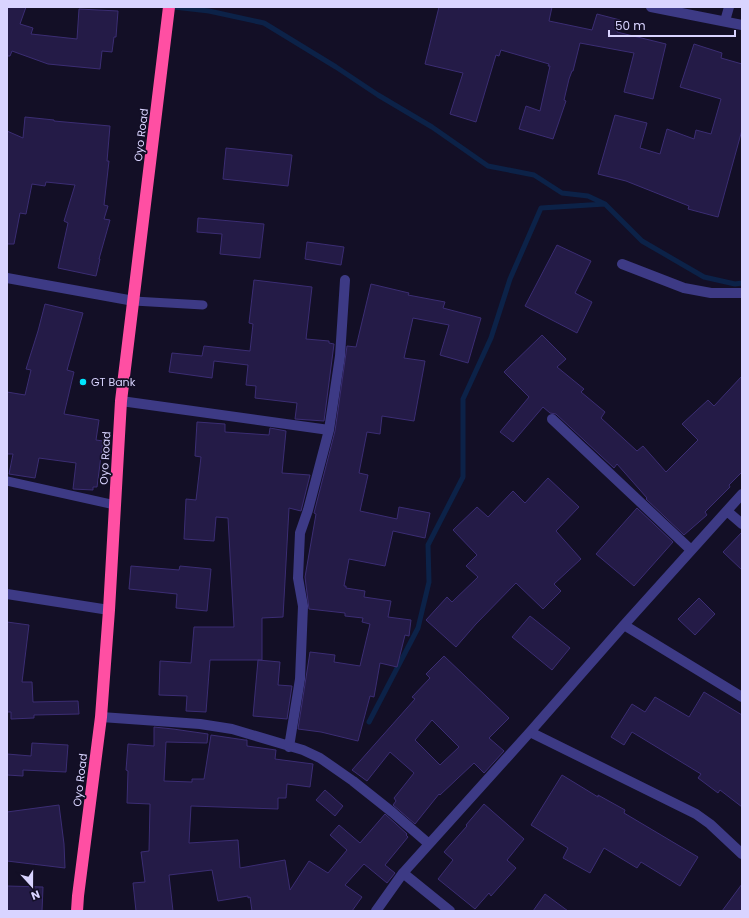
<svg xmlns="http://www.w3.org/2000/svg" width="749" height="918" font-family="Poppins,sans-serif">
<rect width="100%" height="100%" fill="#130f26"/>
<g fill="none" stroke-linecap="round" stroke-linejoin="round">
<path stroke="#0c2248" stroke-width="5" d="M174,7L209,11L264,23L336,67L378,95L432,127L488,166L534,175L562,193L588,196L605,204L642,241L704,277L735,284L742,283
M369,722L418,628L429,582L428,545L463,477V399L491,338L510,279L541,208L605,204"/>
</g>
<path fill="#241b47" stroke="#3b2d73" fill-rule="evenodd" d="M7,7H26L20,24L33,28L31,34L77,39L79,9L118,11L116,37H114L112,52L102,51L100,69L48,64L12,51L10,56H7Z
M439,7H552L549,21L592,30L597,14L620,20L617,32L666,44L653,99L624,92L634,53L580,43L573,71H572L569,79L564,100L566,101L553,139L519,129L526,106L540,111L550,66H548L549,64L501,50L499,56L496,55L476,122L450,114L463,73L425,64Z
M694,44L722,53L721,58L742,64V130L718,217L688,209L689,206L626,181L598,174L615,115L647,123L640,148L660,154L667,129L694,139L696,130L711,134L721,99L680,87Z
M25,117L54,120V121L110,126L107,161H109L104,205L108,206L104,219L110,220L99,259H100L96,276L58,268L68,223L64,221L75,185L46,182L45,186L32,184L26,214L20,213L14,244H7V131L23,138Z
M226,148L292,155L288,186L223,179Z
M198,218L264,224L260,258L220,254L222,234L197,232Z
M307,242L344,247L341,265L305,259Z
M557,245L591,261L575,293L592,302L577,333L525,306Z
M254,280L312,287L306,339L329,341V343L334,344L324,421L295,419L297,403L255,398L256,386L246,385L248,365L214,361L212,378L169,372L172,353L202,356L204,346L250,351L253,324L249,323Z
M371,284L409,293L408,295L445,302L443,308L481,318L468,363L440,355L449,325L413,318L404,358L425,361L414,421L382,416L380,434L367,432L359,473L368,475L360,511L397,519L399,507L430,513L425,538L393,531L385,566L349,559L344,586H346V588L365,591L364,597L391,601L388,617L411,620L409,636L405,635L397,667L380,663L374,697L370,696L358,741L321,732L298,729L310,652L335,655L334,662L360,666L370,624L362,622L363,618L345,616V613L309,609L305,577L316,514L314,513L335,431L347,346L356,347Z
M45,304L83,313L67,370L74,372L64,414L99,420L96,440L103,441L97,487H93V490L73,489L76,463L39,458L35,478L9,474L13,454H7V392L25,395L31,370L26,369L38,331Z
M542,335L566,359L557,367L584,389L581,392L605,412L601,418L637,451L643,446L666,472L698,440L682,424L708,400L714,406L742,376V472L729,485L730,487L705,512L707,515L684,535L646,499L647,498L617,464L614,468L556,414L550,413L543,407L513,442L500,432L529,397L504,372Z
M197,422L225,424V432L269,435L270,428L286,431L282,473L310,475L301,511L289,508L283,617L262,618V660H210L206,712L186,711L187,696L159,695L160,661L191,663L194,627H234L228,518L216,517L214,541L184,539L186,499L196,500L201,457L195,456Z
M548,478L579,507L556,531L581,559L554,584L561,591L543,609L516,583L476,624L456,647L426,620L447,597L452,602L478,577L466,566L477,555L453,530L477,507L488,517L513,491L525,503Z
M637,508L673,542L634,586L596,554Z
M742,532V570L723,552Z
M131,566L179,570L180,566L211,569L207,611L176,608L177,594L129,589Z
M699,598L715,614L695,635L678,619Z
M530,616L570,648L552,670L512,637Z
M7,622L29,625L22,682H32L33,702L78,701L79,714L34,715V718L11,719V712H7Z
M444,656L509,718L489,738L504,751L484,773L474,763L440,795L439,794L415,824L393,805L396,801L394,798L414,773L390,752L367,781L352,770L415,699L412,697L430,678L426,674ZM432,720L459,747L440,765L415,740Z
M258,660L280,662L278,685L292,686L287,719L253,716Z
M704,692L742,715V807L720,790L718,793L698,778L701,774L632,732L624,745L611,737L632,704L645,712L655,697L689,717Z
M154,727L173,729L208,734L207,743L166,742L164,781L192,782V779H204L211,735L245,740H247V746L276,750L275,759L313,764L310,787L287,784L286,798H278V809L191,806L189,843L238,840L240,868L285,860L290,890L309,861L328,873L347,850L330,835L339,825L360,843L385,814L407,834L406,835L408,837L385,865L395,873L387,883L364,864L345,885L362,897L352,911H252L250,897L248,898V896L218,901L212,870L169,875L173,911H136L133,883L145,882L141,852L149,851L150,804L127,803L128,771L126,770L128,744L154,746Z
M32,743L68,745L66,772L23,770V776L7,775V754L31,756Z
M562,775L598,797V795L625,810L624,813L698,857L680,886L641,862L637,868L604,848L590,873L563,858L568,848L531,825Z
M325,790L343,806L335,816L316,800Z
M484,804L524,839L507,860L516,868L491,896L489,893L475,909L438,879L453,860L444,852L467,826L466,825Z
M59,805L64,844L65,868L7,861V812Z
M742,884V911H722Z
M7,886L43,887L42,911H7Z
M545,894L568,911H533Z"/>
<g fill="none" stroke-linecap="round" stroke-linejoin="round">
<path stroke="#3d3a85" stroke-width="9" d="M134,301L203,305
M7,481L115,505"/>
<path stroke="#3d3a85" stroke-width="10" d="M651,7L742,25
M725,21L729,7
M622,264L684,288L711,293H742
M7,278L134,301
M121,401L329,430
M552,419L691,550
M727,511L742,524
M7,594L109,610
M624,625L742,697
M101,717L200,724L232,729L303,750L320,758L353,781L392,812L429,844
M530,732L696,814L710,824L742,854
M289,747L300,679L303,606L298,578L300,533L308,510L329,430L340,356L345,280
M403,873L450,911
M376,911L403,873L530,732L624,625L742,494"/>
<path stroke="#ff4fa3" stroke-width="12" d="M77,911L78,896L101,717L109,610L121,401L169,7"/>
</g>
<circle fill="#00e5ff" stroke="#130f26" stroke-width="1.5" cx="83" cy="382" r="4"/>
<g text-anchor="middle" stroke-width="3.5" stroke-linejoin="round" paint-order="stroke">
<g font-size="11" fill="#d9d4ff" stroke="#130f26">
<text transform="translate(141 135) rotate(-83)" y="4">Oyo Road</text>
<text transform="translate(105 458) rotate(-87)" y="4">Oyo Road</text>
<text transform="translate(80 780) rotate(-83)" y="4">Oyo Road</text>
</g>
<g font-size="11" fill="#d9d4ff" stroke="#130f26" text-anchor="start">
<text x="91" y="386">GT Bank</text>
</g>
</g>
<rect width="749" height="918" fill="none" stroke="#d9d4ff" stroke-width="16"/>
<g transform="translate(32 886) rotate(159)" stroke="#130f26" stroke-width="3" paint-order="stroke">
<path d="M0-3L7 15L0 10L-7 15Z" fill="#d9d4ff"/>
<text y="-6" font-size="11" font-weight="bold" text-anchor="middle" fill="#d9d4ff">N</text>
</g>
<path d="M609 30v6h126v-6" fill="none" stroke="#d9d4ff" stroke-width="2"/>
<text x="615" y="30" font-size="12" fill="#d9d4ff" stroke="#130f26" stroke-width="3" paint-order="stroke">50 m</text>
</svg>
